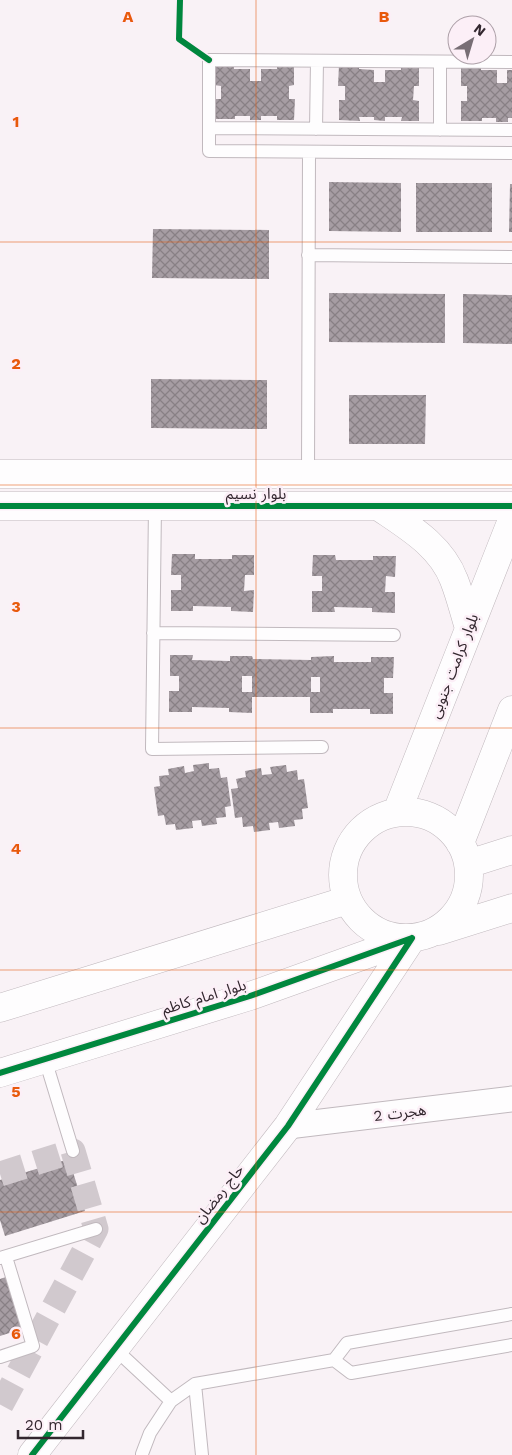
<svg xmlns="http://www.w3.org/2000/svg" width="512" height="1455" font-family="'Work Sans','Noto Sans Arabic',sans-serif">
<defs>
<pattern id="building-cross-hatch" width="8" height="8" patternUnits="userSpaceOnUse" patternTransform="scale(1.25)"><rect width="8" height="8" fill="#a69da3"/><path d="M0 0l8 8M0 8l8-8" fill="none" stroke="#888085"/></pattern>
</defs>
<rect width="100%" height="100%" fill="#f9f2f6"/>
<path fill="url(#building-cross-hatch)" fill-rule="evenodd" d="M214,64H234V69H250V81H261V69H277V64L294,65V85L289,86V99H295L294,120H277V116H261V120H250V116H235V119H214V99H221V86L214,85Z
M339,65H359V69L374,70V82H385V70H401V65H419V86H414L413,100L419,101V121H401L402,117H385V121L374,120V117H359L360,121L339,120V100H345V86H338Z
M461,66H481V70H497V83H507V70H512V118H508V122H496V118H482V121H461V101H467V86H461Z
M329,182L401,183V232L329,231Z
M416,183H492V232H416Z
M510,184H512V232H509Z
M153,229L269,230V279L152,278Z
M329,293L445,294V343L329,342Z
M463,294L512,295V344L463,343Z
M151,379L267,380V429L151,428Z
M349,395H426L425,444H349Z
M172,554H195V559H232V555H254V575H245L244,591L254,590L253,612L231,611V607L193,606V611H171V590H181V575H171Z
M313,555H335L336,560H373V556H396L395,577L386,576L385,592H395V613L372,612V608L334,607L335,612H312V591H322V576H312Z
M170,655H193L192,660L230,661V656H252L253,659L311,660V657L334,656V662H371V657H394L393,678H384V693H393V714H370V709H333V713H310V697H252V713L229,712V708L192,707V712H169V691H179V676H170ZM242,676H252V692H242ZM311,677H320V692H311Z
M209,763V769L219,768L221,778L227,777L231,806L225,807L226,817L216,818L217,824L202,826L201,820L192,821L193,828L176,830L175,824L166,825L164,815L158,816L154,787L160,786L159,776L169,775L168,769L184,766L185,773L194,771L193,765Z
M286,765L287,772L297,770L298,780L304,779L308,808L302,809L303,819L294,820L295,826L279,828L278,822L269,823L270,830L254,832L253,826L243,827L242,817L235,818L231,789L238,788L236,779L246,777L245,771L261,768L262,775L272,774L270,767Z
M69,1159L85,1211L5,1236L0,1220V1180Z
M6,1277L22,1329L0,1336V1279Z"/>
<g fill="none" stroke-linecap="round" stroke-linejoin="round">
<path stroke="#d1c9ce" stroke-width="25" stroke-dasharray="25 12" stroke-linecap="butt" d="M0,1174L73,1151L96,1229L0,1407"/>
<defs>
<path id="service" d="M512,62L209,60V151L512,153
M209,128L512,130
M316,129L317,61
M440,130V62
M308,255L512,257
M308,474L309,152
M155,506L152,749L322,747
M153,633L394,635
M45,1059L73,1151
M0,1258L96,1229
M114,1348L171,1401
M0,1357L33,1346L6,1257
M334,1360L351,1373L512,1345
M195,1384L202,1455
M142,1454L150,1433L171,1401L195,1384L334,1360L347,1343L512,1314"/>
<path id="minor" d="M288,1126L512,1099"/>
<path id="tertiary" d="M0,474H512
M0,506H512
M378,506C407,526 441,545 454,580C460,595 464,612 469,628
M397,812L512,520
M343 875a63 63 0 1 1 126 0a63 63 0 1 1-126 0Z
M460,843L512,710
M468,864L512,850
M439,931L512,908
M0,1008L348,900
M0,1073L250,996L412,938
M32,1455L288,1126L412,938"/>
</defs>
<use href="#service" stroke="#c1b9be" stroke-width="14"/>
<use href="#minor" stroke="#c1b9be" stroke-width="27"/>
<use href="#tertiary" stroke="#c1b9be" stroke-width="29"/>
<use href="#service" stroke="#fefdfe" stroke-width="12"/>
<use href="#minor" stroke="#fefdfe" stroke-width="25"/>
<use href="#tertiary" stroke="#fefdfe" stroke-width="28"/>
<defs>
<path id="cycleway" d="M180,0L179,39L209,60
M0,506H512
M0,1073L250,996L412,938
M32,1455L288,1126L412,938"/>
</defs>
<use href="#cycleway" stroke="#fceff7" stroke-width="9"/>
<use href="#cycleway" stroke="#00873e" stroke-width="6"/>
</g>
<path fill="none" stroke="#e8590c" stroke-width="1" stroke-opacity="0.55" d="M256,0V1455M0,242H512M0,485H512M0,728H512M0,970H512M0,1212H512"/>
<g text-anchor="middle" stroke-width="5" stroke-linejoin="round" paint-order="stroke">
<g font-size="15" fill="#33272f" stroke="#fceff7">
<text x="256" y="499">بلوار نسیم</text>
<text transform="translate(454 666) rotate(-69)" y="5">بلوار کرامت جنوبی</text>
<text transform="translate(204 997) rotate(-17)" y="5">بلوار امام کاظم</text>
<text transform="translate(400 1113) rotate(-7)" y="5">هجرت 2</text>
<text transform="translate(219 1194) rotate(-52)" y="5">حاج رمضان</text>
</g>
</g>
<g font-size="16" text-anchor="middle" font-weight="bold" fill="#e8590c" stroke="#fceff7" stroke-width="5" stroke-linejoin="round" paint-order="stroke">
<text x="128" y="22">A</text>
<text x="384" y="22">B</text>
<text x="16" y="127">1</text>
<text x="16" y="369">2</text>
<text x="16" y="612">3</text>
<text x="16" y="854">4</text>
<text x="16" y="1097">5</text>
<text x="16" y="1339">6</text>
</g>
<g transform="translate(472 40) rotate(38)"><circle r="24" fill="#fceff7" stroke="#ac9fa7"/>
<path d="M0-4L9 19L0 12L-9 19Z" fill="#786e75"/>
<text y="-8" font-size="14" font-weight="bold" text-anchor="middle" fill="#33272f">N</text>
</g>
<path d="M18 1430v8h65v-8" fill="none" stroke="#33272f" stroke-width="2.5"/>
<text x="25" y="1430" font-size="15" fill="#33272f" stroke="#fceff7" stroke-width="4" paint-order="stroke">20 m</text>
</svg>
